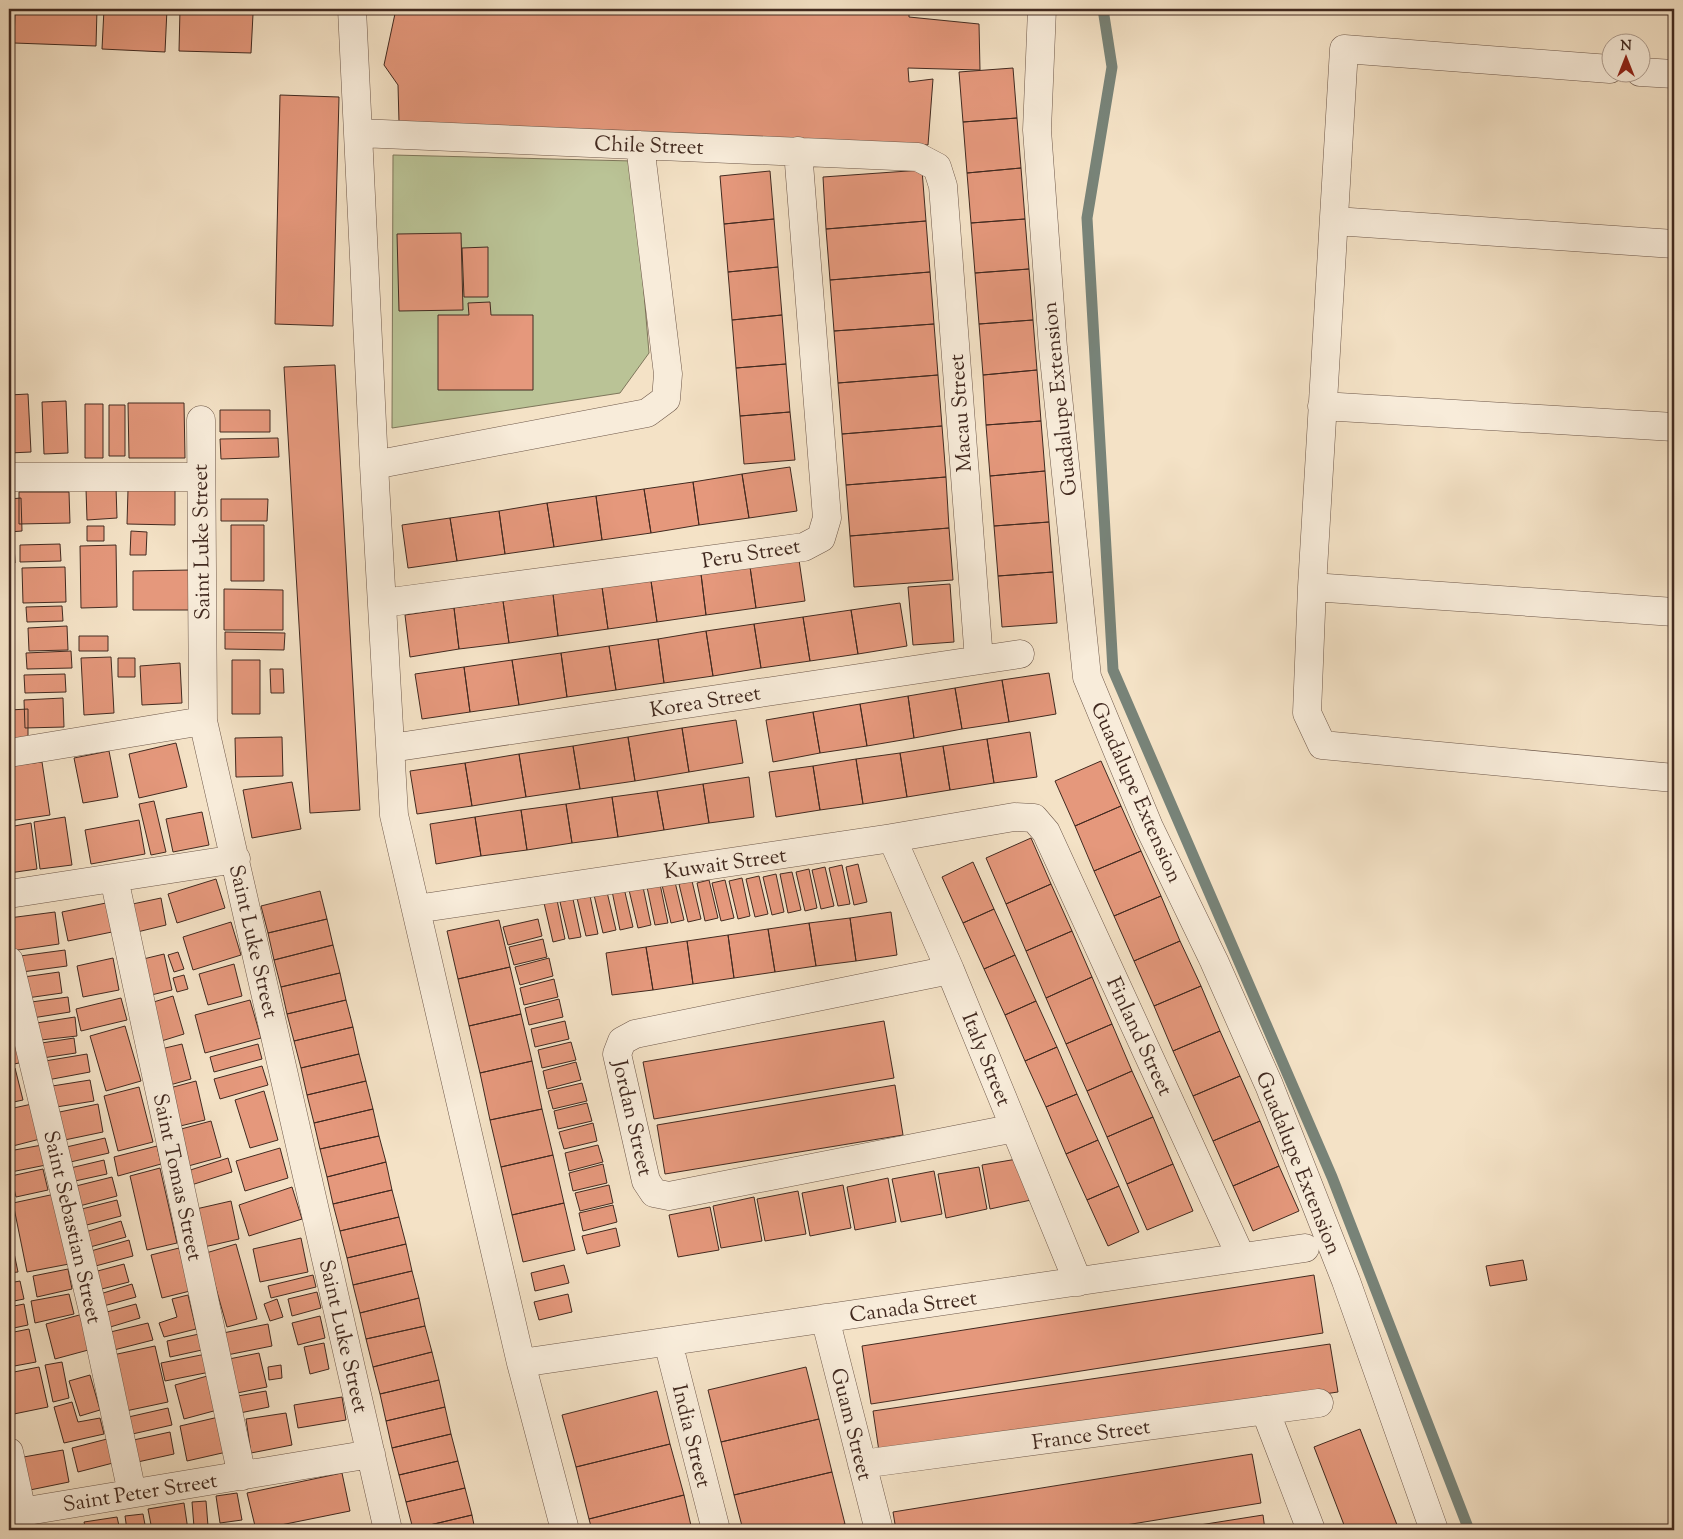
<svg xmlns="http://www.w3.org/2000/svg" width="1683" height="1539" font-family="'Sorts Mill Goudy',serif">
<rect width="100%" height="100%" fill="#f4e2c6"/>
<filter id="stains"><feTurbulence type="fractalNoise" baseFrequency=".004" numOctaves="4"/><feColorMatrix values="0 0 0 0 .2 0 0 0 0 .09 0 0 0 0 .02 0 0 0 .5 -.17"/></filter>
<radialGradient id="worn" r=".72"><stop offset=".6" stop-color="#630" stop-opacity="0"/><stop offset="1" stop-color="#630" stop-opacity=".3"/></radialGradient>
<path fill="#bac396" stroke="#7e765b" d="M393,155L633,161L649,353L620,393L392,428Z"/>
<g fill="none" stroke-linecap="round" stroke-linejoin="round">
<path stroke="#788378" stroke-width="11" d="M1103,9L1112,67L1087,218L1113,670L1332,1177L1469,1530"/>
</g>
<path fill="#e5987c" stroke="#422a20" d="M15,9H97L96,46L14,43Z
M104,9H167L165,52L102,49Z
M180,9H224V13L253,14L251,53L179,51Z
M396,9H909V17L979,24L980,70L908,68L909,82L933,79L928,145L399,122L398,85L384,65Z
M1013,68L1017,118L963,122L959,72Z
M280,95L339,97L333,326L275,324Z
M1017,118L1021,168L967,173L963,122Z
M1021,168L1025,219L971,223L967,173Z
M922,170L926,221L826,229L823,177Z
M770,171L774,219L724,224L720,176Z
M774,219L778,267L728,272L724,224Z
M1025,219L1029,269L975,273L971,223Z
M926,221L930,272L830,280L826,229Z
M461,233L463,310L399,311L397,234Z
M488,247V297H464L462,248Z
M778,267L782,315L732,320L728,272Z
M1029,269L1033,320L979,324L975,273Z
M930,272L934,324L834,331L830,280Z
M490,302L491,315H533V390H438V315H469L468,303Z
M782,315L786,364L736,368L732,320Z
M1033,320L1037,370L983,375L979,324Z
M934,324L938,375L838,383L834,331Z
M786,364L790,412L740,416L736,368Z
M335,365L360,810L310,813L284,367Z
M1037,370L1041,421L986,425L983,375Z
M938,375L942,426L842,434L838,383Z
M28,394L31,452L9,453V395Z
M66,401L68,453L44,454L42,402Z
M128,403H184L185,458H129Z
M85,404H103V458H85Z
M109,405H125V456H109Z
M220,410H270V432H220Z
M790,412L795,460L744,464L740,416Z
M1041,421L1045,471L990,476L986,425Z
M942,426L946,477L846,485L842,434Z
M278,438L279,457L221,459L220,439Z
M790,467L797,511L749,518L742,474Z
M1045,471L1049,522L994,526L990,476Z
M742,474L749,518L699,525L693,482Z
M946,477L949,528L850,536L846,485Z
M693,482L699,525L651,533L644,489Z
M116,487L117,518L87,520L86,489Z
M644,489L651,533L602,540L596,496Z
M128,490H175V525L127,524Z
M19,492H69L70,523L19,524Z
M596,496L602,540L554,547L547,503Z
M21,498L22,531L9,532V499Z
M221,499H268L267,521H221Z
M547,503L554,547L505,554L499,511Z
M499,511L505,554L457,561L450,518Z
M450,518L457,561L408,568L402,525Z
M1049,522L1053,572L998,576L994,526Z
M231,525H264V581H231Z
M87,526H104V541H87Z
M949,528L953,580L854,587L850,536Z
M131,531L147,532L146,555H130Z
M9,544H14L15,563L9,564Z
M60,544L61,561L20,562V545Z
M116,545L117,607L81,608L80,546Z
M799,560L805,601L756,608L750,567Z
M65,567L66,602L23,603L22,568Z
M750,567L756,608L706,615L701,574Z
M13,569L14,606H9V570Z
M190,570V610H133V571Z
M1053,572L1057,623L1002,627L998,576Z
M701,574L706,615L657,622L651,581Z
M651,581L657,622L608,629L602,587Z
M950,584L954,642L913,645L908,587Z
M602,587L608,629L558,636L553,594Z
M224,589L283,590V630H224Z
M553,594L558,636L509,643L503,601Z
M503,601L509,643L459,649L454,608Z
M900,603L907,646L858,654L851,610Z
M62,606L63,621L27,622L26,607Z
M454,608L459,649L410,657L405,615Z
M851,610L858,654L810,661L803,617Z
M9,613H14V651H9Z
M803,617L810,661L761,668L754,624Z
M754,624L761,668L713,676L706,631Z
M67,626L68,650L29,651L28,628Z
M706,631L713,676L664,683L658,639Z
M225,632L285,633L284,650L225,649Z
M79,636H108V651H79Z
M658,639L664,683L616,690L609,646Z
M609,646L616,690L567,697L561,653Z
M71,651L72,668L27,669L26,653Z
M561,653L567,697L519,705L512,660Z
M111,657L114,713L84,715L81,658Z
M118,658H135V677H118Z
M232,660H260V714H232Z
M512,660L519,705L470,712L464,667Z
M180,663L182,703L142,705L140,666Z
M464,667L470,712L422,719L415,674Z
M270,669H283L284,693H271Z
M1049,673L1056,714L1009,722L1002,680Z
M65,674L66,692L25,693L24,675Z
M1002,680L1009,722L962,729L955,688Z
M955,688L962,729L914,738L908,696Z
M908,696L914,738L867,746L860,704Z
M63,698L64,727L25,728L24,700Z
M860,704L867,746L820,753L813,712Z
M28,709V739H9V710Z
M813,712L820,753L773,762L766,720Z
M736,720L743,763L689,772L682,728Z
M682,728L689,772L635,781L628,737Z
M1030,732L1037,777L994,783L987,739Z
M282,737L283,776L236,777L235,738Z
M628,737L635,781L580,789L573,746Z
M987,739L994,783L950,790L943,746Z
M176,743L187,787L139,798L129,754Z
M573,746L580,789L526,797L519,754Z
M943,746L950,790L907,797L900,753Z
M109,751L118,797L83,803L74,758Z
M900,753L907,797L863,804L856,759Z
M519,754L526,797L472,806L465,763Z
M856,759L863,804L820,810L813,766Z
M1101,761L1121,806L1075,826L1055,781Z
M42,762L50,815L9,821V766Z
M465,763L472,806L417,814L410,771Z
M813,766L820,810L776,817L769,772Z
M749,777L754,817L709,823L703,784Z
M292,782L301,829L252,838L243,790Z
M703,784L709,823L664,830L657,791Z
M657,791L664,830L618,837L612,797Z
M612,797L618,837L572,843L566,804Z
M154,801L166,852L151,855L139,804Z
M566,804L572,843L527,850L521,810Z
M1121,806L1141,851L1094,871L1075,826Z
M521,810L527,850L481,856L475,817Z
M202,812L209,845L173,852L166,819Z
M65,817L72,865L40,869L34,822Z
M475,817L481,856L436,864L430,824Z
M139,820L145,854L91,864L85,830Z
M31,823L37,869L9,873V827Z
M1031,838L1051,884L1006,904L986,858Z
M1141,851L1161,896L1114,916L1094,871Z
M973,862L994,909L963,923L942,877Z
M858,864L867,902L854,905L846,867Z
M842,865L850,904L838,906L829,868Z
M825,867L834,906L821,909L812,870Z
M809,869L817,908L805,911L796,872Z
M792,872L801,910L788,913L780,874Z
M776,874L784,912L772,915L763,877Z
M759,876L768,914L755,917L746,879Z
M742,878L750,916L738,919L729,881Z
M216,879L225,908L177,923L168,894Z
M709,880L718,918L705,921L697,883Z
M725,880L734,918L721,921L712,883Z
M692,881L701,919L688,922L679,884Z
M675,882L684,920L671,923L662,885Z
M660,884L668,923L655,925L647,887Z
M1051,884L1072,931L1026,951L1006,904Z
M643,887L651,925L638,928L629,890Z
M624,888L633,927L620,930L612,891Z
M320,891L327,919L268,933L261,906Z
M607,892L616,930L603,933L594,895Z
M590,896L598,934L586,936L577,898Z
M1161,896L1180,941L1134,961L1114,916Z
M161,898L166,925L129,934L123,906Z
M573,899L581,937L569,939L560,902Z
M557,900L565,939L553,942L544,903Z
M106,903L112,932L68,941L62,912Z
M994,909L1015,955L984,969L963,923Z
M55,912L59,944L11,951L9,918Z
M891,912L897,955L856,961L850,918Z
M850,918L856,961L816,966L809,923Z
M327,919L333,945L274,960L268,933Z
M538,919L542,936L508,945L503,927Z
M499,920L510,967L458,979L447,931Z
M231,922L241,955L193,970L183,937Z
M809,923L816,966L775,972L768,929Z
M768,929L775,972L734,978L728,935Z
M1072,931L1092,977L1046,998L1026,951Z
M728,935L734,978L693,984L687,941Z
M543,939L547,957L514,965L509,947Z
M687,941L693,984L653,990L646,947Z
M1180,941L1201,986L1154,1006L1134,961Z
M333,945L340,973L281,987L274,960Z
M646,947L653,990L612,995L606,953Z
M65,950L67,966L22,972L20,956Z
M178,952L184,969L174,972L168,955Z
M164,954L172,990L143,997L135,961Z
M1015,955L1036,1001L1005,1015L984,969Z
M113,958L119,990L83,997L77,966Z
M549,958L553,976L520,985L515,967Z
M234,964L242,996L208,1005L199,974Z
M510,967L521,1014L469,1026L458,979Z
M59,972L62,993L27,998L24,977Z
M340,973L346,1000L287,1014L281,987Z
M184,975L188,989L177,992L173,978Z
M1092,977L1112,1024L1066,1044L1046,998Z
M554,979L558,997L524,1005L520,988Z
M1201,986L1220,1031L1173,1051L1154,1006Z
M173,996L184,1034L155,1043L144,1005Z
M68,997L70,1012L26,1019L24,1003Z
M121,998L127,1020L81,1031L76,1009Z
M559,999L563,1017L529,1025L525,1008Z
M250,1000L261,1038L205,1053L195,1015Z
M346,1000L353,1027L294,1041L287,1014Z
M1036,1001L1057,1047L1025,1061L1005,1015Z
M521,1014L532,1061L480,1073L469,1026Z
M75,1017L77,1036L32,1041L30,1024Z
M565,1021L569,1039L535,1047L531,1029Z
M884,1021L894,1078L654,1119L643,1062Z
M14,1022L24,1062L9,1065V1023Z
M1112,1024L1132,1071L1087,1091L1066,1044Z
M125,1026L141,1081L106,1091L90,1036Z
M353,1027L359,1054L301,1068L294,1041Z
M1220,1031L1240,1076L1193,1096L1173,1051Z
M74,1038L76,1053L36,1059L35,1044Z
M571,1042L576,1060L542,1068L538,1050Z
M182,1044L191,1079L170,1085L161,1049Z
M258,1044L262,1059L214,1072L210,1057Z
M1057,1047L1077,1094L1046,1107L1025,1061Z
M87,1054L90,1072L42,1081L39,1062Z
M359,1054L366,1081L307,1095L301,1068Z
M532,1061L542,1109L490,1120L480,1073Z
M576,1062L581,1080L547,1089L543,1071Z
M262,1066L268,1085L220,1099L214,1079Z
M15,1068L23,1100L9,1103V1069Z
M1132,1071L1153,1117L1107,1137L1087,1091Z
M1240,1076L1260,1121L1213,1141L1193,1096Z
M90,1080L94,1101L50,1108L46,1087Z
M196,1081L205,1120L172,1128L162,1090Z
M366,1081L373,1109L314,1123L307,1095Z
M582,1083L587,1101L553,1109L548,1091Z
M895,1085L903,1135L665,1174L657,1125Z
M139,1087L153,1142L118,1151L104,1096Z
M264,1091L278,1140L250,1148L235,1100Z
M1077,1094L1098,1140L1066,1154L1046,1107Z
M587,1103L592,1121L558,1129L554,1111Z
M32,1104L40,1139L9,1147V1109Z
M98,1104L103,1132L55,1142L50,1114Z
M373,1109L379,1136L320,1149L314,1123Z
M542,1109L553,1155L501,1167L490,1120Z
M1153,1117L1173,1164L1127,1184L1107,1137Z
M211,1121L221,1157L181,1168L170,1132Z
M1260,1121L1279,1166L1233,1186L1213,1141Z
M593,1123L597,1141L564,1149L559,1132Z
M379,1136L386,1162L327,1177L320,1149Z
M105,1138L109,1153L62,1164L58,1149Z
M1098,1140L1119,1186L1087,1200L1066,1154Z
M42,1145L46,1165L11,1172L9,1151Z
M598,1145L603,1162L569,1171L565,1153Z
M157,1146L161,1164L118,1176L114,1157Z
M280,1148L288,1178L245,1191L236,1161Z
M553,1155L564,1203L512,1215L501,1167Z
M228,1158L232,1172L185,1187L181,1173Z
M1023,1158L1031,1200L990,1209L982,1165Z
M104,1160L107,1174L66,1183L62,1170Z
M386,1162L392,1190L333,1204L327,1177Z
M603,1164L607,1183L573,1191L569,1173Z
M1173,1164L1193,1211L1147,1230L1127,1184Z
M1279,1166L1299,1211L1253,1231L1233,1186Z
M979,1167L987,1209L946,1218L938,1174Z
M160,1168L177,1243L147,1250L130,1176Z
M43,1169L48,1190L16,1197L11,1176Z
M934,1171L942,1214L901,1222L892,1179Z
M112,1177L117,1196L72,1208L68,1188Z
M888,1178L896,1222L855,1230L847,1187Z
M609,1185L613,1203L580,1211L575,1193Z
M843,1185L851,1228L810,1236L802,1193Z
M1119,1186L1139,1232L1108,1246L1087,1200Z
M292,1187L302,1219L249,1236L239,1205Z
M392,1190L399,1217L340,1231L333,1204Z
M798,1191L806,1234L765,1241L757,1199Z
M55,1194L69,1264L27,1272L13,1203Z
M754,1197L762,1241L721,1248L713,1206Z
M117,1200L121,1216L79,1227L74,1211Z
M231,1201L239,1239L204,1247L196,1209Z
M564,1203L575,1250L523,1262L512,1215Z
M613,1205L617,1222L583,1231L579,1213Z
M710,1207L719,1250L678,1257L669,1215Z
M399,1217L406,1244L347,1258L340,1231Z
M121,1221L126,1237L83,1249L79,1234Z
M616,1228L620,1246L587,1254L582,1236Z
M9,1229L18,1272L9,1273Z
M301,1238L308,1272L260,1282L253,1249Z
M129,1240L133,1256L88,1268L84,1253Z
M236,1244L257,1319L227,1327L206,1253Z
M406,1244L412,1271L353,1285L347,1258Z
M179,1248L190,1291L162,1298L151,1255Z
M1523,1260L1527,1280L1490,1286L1486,1266Z
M124,1264L129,1282L94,1291L90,1273Z
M564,1265L569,1283L535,1291L531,1273Z
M68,1269L72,1289L37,1297L33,1276Z
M412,1271L419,1298L360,1313L353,1285Z
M313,1275L316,1287L271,1298L268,1286Z
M1314,1275L1323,1333L871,1404L862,1346Z
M20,1281L24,1299L9,1302V1283Z
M132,1284L136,1297L100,1307L97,1295Z
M317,1292L321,1308L292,1316L288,1299Z
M69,1294L74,1314L35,1323L31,1301Z
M568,1294L572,1312L539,1320L534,1302Z
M188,1295L196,1329L164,1337L159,1323L177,1317L172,1299Z
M419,1298L425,1326L366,1339L360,1313Z
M277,1299L283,1317L270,1321L264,1304Z
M24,1304L28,1325L9,1329V1307Z
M136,1304L140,1318L107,1328L103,1313Z
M83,1314L92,1349L55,1359L46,1324Z
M320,1316L325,1338L298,1345L292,1323Z
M148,1323L153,1340L106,1352L102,1334Z
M268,1324L272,1346L222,1356L218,1334Z
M425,1326L432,1352L373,1367L366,1339Z
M29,1329L36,1362L9,1367V1333Z
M199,1334L202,1350L170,1357L167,1341Z
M324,1343L329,1369L310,1374L304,1347Z
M1330,1344L1338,1392L880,1458L873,1411Z
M155,1346L168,1402L121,1412L108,1356Z
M432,1352L439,1380L380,1394L373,1367Z
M211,1353L215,1371L165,1381L161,1363Z
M259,1353L267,1387L237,1393L229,1359Z
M62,1362L69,1398L53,1402L45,1365Z
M281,1365L282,1378L269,1380L268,1367Z
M39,1367L48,1407L9,1415V1373Z
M806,1367L819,1419L721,1442L708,1390Z
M90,1375L100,1410L80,1416L69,1381Z
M211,1375L221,1409L184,1419L175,1385Z
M439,1380L445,1407L386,1421L380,1394Z
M266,1391L269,1407L235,1414L232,1397Z
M657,1391L670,1444L576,1467L562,1415Z
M342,1397L346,1420L298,1428L294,1405Z
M72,1402L78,1422L100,1418L104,1434L64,1443L54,1407Z
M445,1407L451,1434L392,1448L386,1421Z
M168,1408L172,1425L128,1435L124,1418Z
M286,1413L292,1445L251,1453L246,1419Z
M223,1416L231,1451L187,1461L180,1426Z
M819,1419L832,1472L734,1495L721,1442Z
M1360,1429L1399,1530H1346L1314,1447Z
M170,1432L174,1454L133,1463L129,1441Z
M451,1434L458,1461L399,1475L392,1448Z
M107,1439L113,1463L78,1472L72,1448Z
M670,1444L684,1495L589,1519L576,1467Z
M63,1450L69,1482L25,1491L18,1458Z
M1252,1454L1261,1503L1095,1530H896L893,1512Z
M458,1461L465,1488L406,1502L399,1475Z
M832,1472L845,1524L820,1530H743L734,1495Z
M342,1473L350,1511L256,1530L247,1493Z
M465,1488L472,1515L413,1529L406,1502Z
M237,1493L242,1520L220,1523L216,1496Z
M684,1495L692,1530H592L589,1519Z
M206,1501L208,1526L194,1527L192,1502Z
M184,1503L188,1530H152L148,1509Z
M143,1514L146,1530H127L125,1516Z
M472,1515L475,1530H413V1529Z
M1263,1515L1265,1530H1168Z
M117,1517L120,1530H86L84,1522Z
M845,1524L847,1530H820Z
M59,1525L60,1530H40V1529Z"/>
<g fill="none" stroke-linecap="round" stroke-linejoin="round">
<defs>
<path id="minor" d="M352,9L374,465L394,815L521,1363L565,1530
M1610,69L1344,49L1312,587L1307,713L1322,745L1674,778
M1640,72L1674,74
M359,133L918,157L937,167L943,186L979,660
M1335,221L1674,244
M1322,406L1674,427
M201,420L203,721L388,1530
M374,465L647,413L666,399L668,374L640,145
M9,477H200
M1312,587L1674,612
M383,603L804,547L821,538L827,518L798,151
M391,748L1020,654
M9,753L203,721
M892,838L950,970L1078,1282
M114,878L242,1476
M9,894L236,859
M416,909L892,838L1014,817L1034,818L1046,832L1241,1257
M9,961L95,1319L132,1493
M950,970L635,1034L622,1041L617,1054L646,1181L654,1193L669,1196L1015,1128
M825,1318L879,1530
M668,1342L716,1530
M521,1363L1305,1248
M1265,1410L1311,1530
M9,1452L22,1512
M862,1464L1319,1403
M9,1514L371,1454"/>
<path id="tertiary" d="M1042,9L1037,130L1053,348L1087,677L1149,827L1214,961L1269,1085L1346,1281L1434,1530"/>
</defs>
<use href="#minor" stroke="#6e584a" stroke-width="29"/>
<use href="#tertiary" stroke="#6e584a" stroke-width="29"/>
<use href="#minor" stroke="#f8ecda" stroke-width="28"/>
<use href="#tertiary" stroke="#f8ecda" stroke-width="28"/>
</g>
<g text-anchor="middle" stroke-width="4" stroke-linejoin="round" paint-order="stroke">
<g font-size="21" fill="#422a20" stroke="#f8ecda">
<text transform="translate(649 145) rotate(2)" y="7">Chile Street</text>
<text transform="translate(1059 399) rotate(-96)" y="7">Guadalupe Extension</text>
<text transform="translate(960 413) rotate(-94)" y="7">Macau Street</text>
<text transform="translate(201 542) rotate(-91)" y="7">Saint Luke Street</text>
<text transform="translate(751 553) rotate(-9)" y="7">Peru Street</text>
<text transform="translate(705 701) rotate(-9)" y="7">Korea Street</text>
<text transform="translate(1137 792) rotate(66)" y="7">Guadalupe Extension</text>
<text transform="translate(725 863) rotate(-8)" y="7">Kuwait Street</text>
<text transform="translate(254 941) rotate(77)" y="7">Saint Luke Street</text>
<text transform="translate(1140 1036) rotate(65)" y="7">Finland Street</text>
<text transform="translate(987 1059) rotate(68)" y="7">Italy Street</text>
<text transform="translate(633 1118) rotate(77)" y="7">Jordan Street</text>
<text transform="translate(1299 1163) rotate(68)" y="7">Guadalupe Extension</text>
<text transform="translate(178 1177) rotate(78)" y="7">Saint Tomas Street</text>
<text transform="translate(73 1227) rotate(77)" y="7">Saint Sebastian Street</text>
<text transform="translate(913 1306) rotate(-8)" y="7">Canada Street</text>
<text transform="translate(344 1336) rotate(77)" y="7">Saint Luke Street</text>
<text transform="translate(852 1424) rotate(76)" y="7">Guam Street</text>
<text transform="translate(1091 1434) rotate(-8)" y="7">France Street</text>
<text transform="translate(692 1436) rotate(76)" y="7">India Street</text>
<text transform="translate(140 1492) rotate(-9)" y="7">Saint Peter Street</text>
</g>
</g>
<rect width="1683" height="1539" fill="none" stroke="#f4e2c6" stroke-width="30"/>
<rect x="10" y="10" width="1663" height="1519" fill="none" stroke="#422a20" stroke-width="2.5"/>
<rect x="15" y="15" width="1653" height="1509" fill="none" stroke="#422a20"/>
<g transform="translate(1626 58)"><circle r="24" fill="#f8ecda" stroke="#af9e90"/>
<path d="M0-4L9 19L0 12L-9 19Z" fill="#8f2418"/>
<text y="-8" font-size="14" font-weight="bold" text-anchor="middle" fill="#422a20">N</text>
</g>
<rect width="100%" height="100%" filter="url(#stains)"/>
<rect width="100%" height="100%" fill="url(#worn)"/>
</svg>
